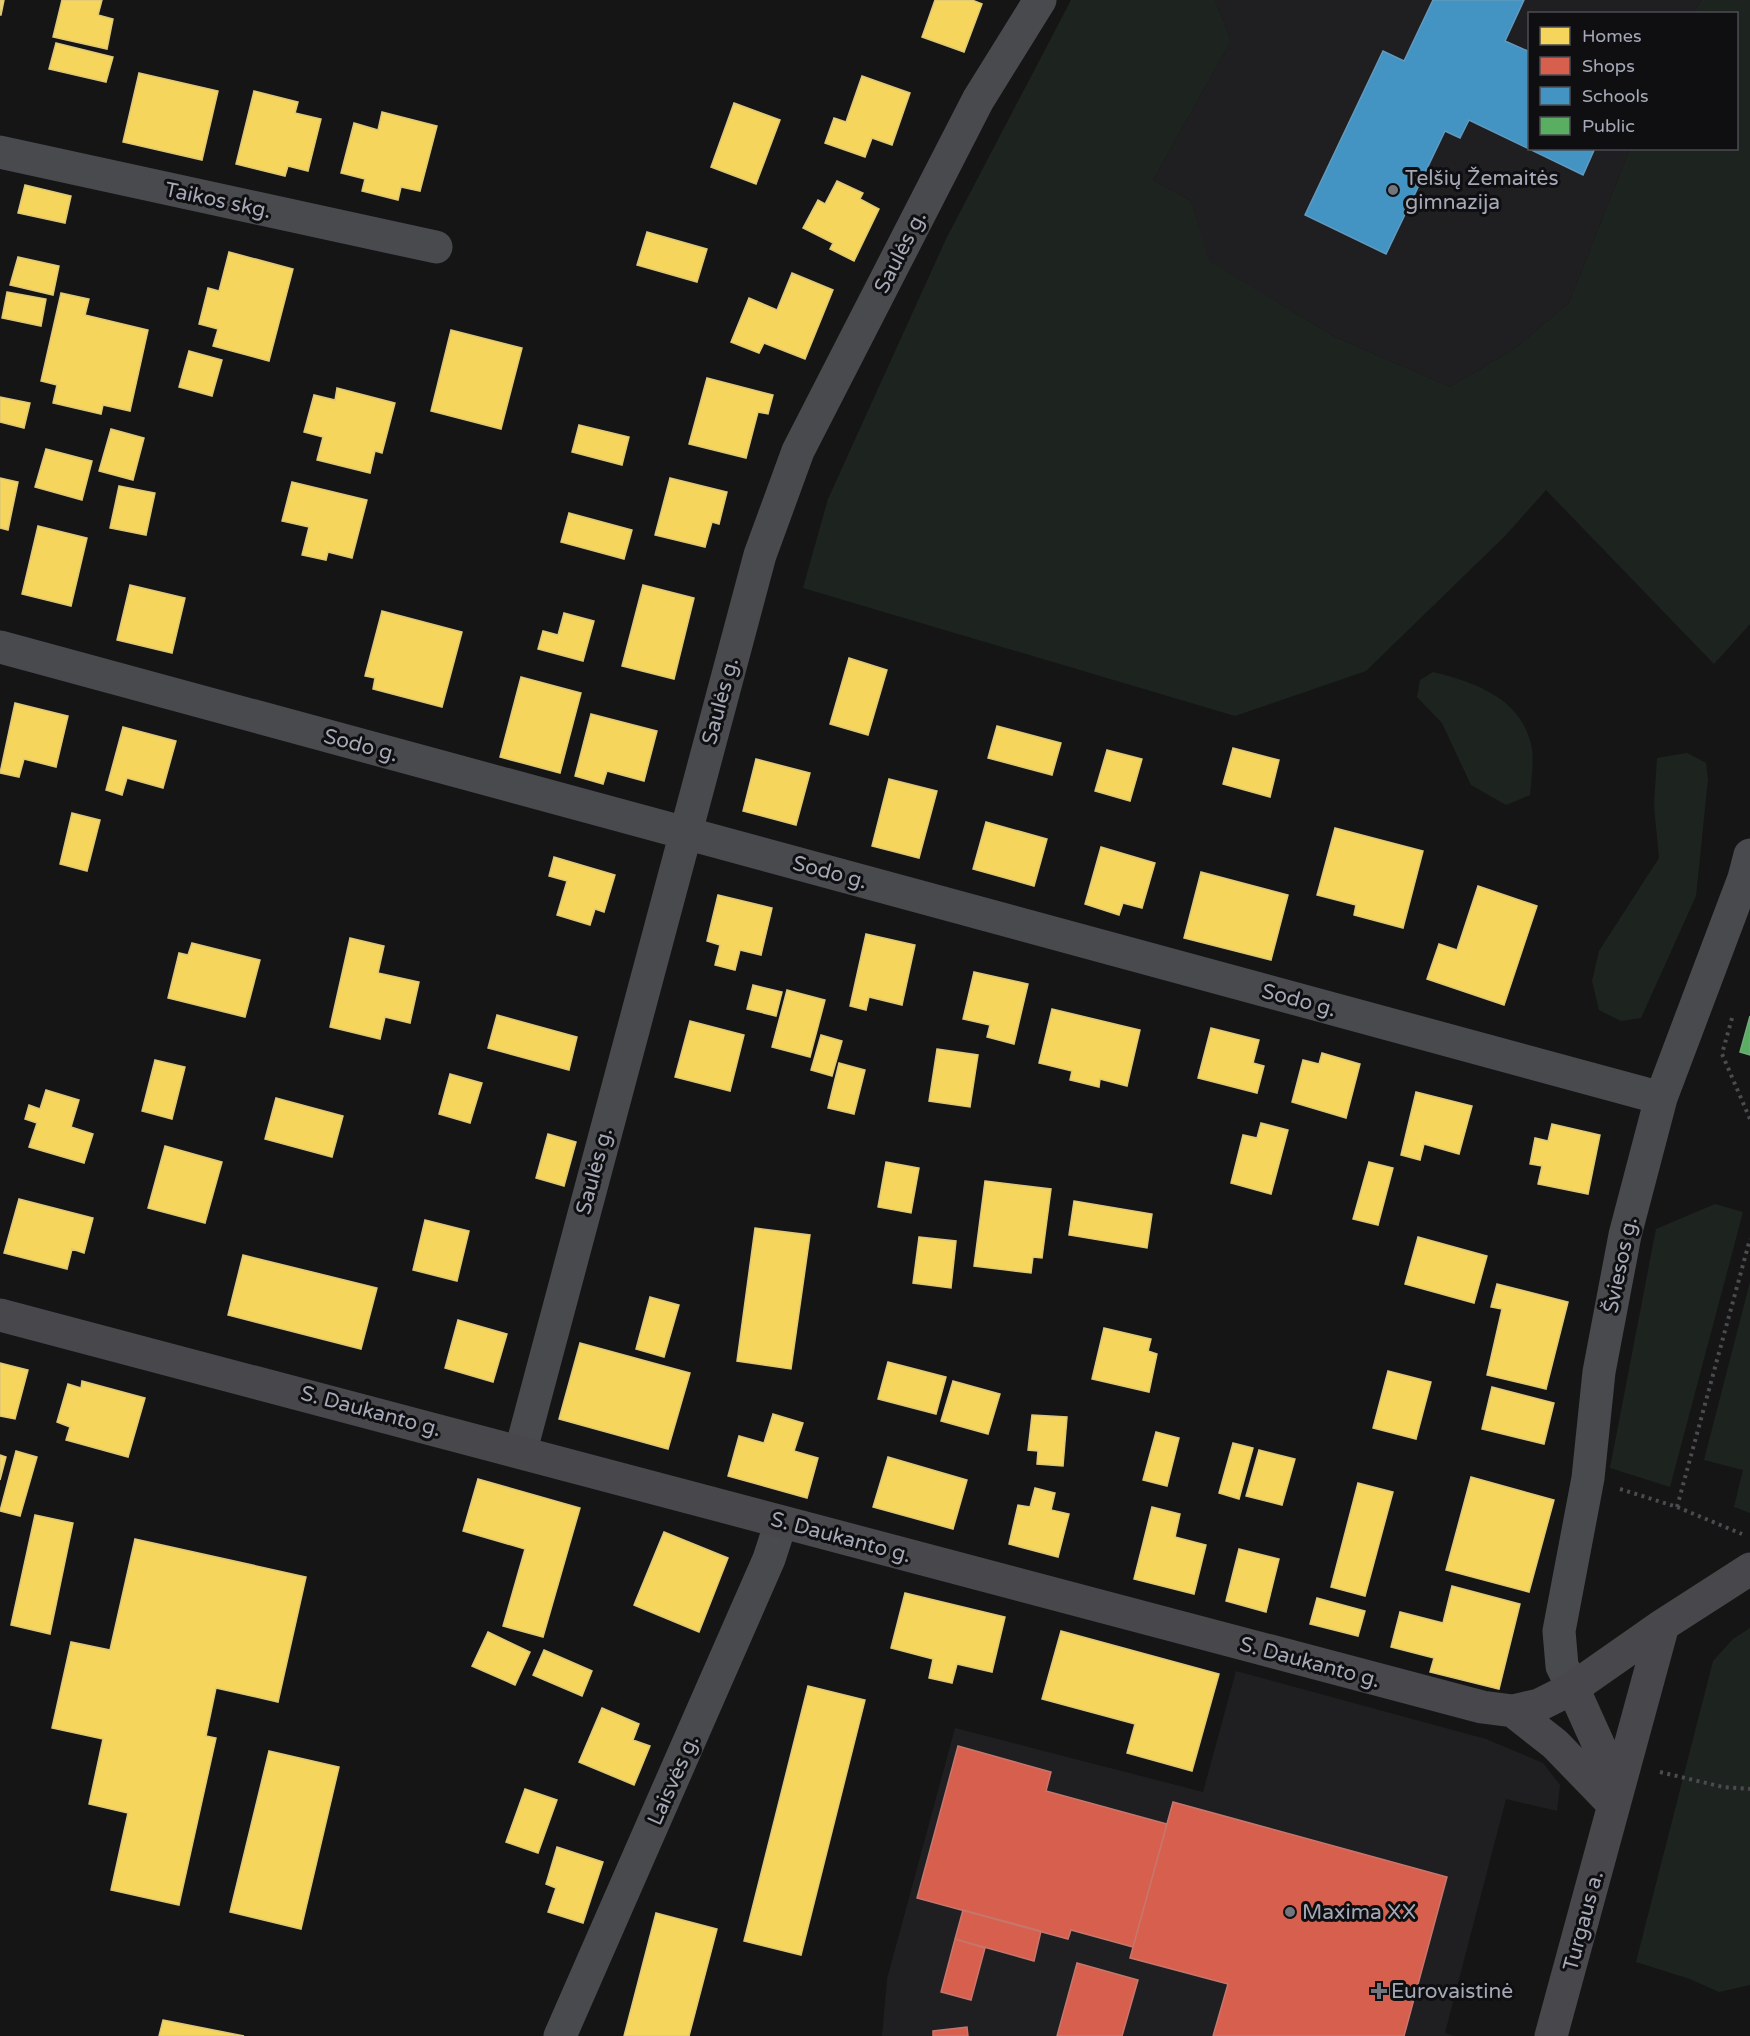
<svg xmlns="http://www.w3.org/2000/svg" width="1750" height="2036" font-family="'Varela Round',sans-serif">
<rect width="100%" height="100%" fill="#151515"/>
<path fill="#1f1f21" d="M1215,0H1701L1694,13L1530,14V148L1630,149L1569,303L1514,349L1450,387L1335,337L1208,261L1191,201L1153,180L1231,41Z
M1236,1671L1486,1739L1543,1763L1560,1785L1557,1811L1506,1799L1445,2033L1455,2036H882L887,1979L955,1728L1203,1792Z"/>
<path fill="#1d241f" d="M1071,0H1215L1231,41L1153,180L1191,201L1209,261L1335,337L1450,387L1514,349L1569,303L1630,149L1736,148V14L1694,13L1701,0H1750V624L1714,664L1546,490L1505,536L1366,671L1235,716L803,588L828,499L946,239Z
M1433,672C1477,683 1523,699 1532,749C1534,763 1531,781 1530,795L1506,805L1471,785L1442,723L1417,697L1420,680Z
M1687,753L1706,763L1708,779L1696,896L1641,1018L1621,1021L1599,1010L1592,981L1599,951L1659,858L1654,806L1657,758Z
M1715,1204L1743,1212L1670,1487L1610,1468L1656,1229Z
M1750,1282V1513L1734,1507L1743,1470L1704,1460Z
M1750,1628V1985L1719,1992L1690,1979L1636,1962L1713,1661L1733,1639Z"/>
<path fill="#f6d55c" stroke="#dec877" stroke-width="1.5" d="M0,0H4L1,15H0Z
M62,0H102L98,15L113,19L107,49L53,37Z
M935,0H972L982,4L964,52L922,37Z
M56,43L113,57L106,82L49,69Z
M139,73L218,91L202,160L123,142Z
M862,76L910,93L892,145L872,138L865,157L825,143L834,118L846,122Z
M254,91L298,102L295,113L321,119L308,171L288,166L285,176L236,164Z
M734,103L780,120L756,184L711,167Z
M382,112L437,126L420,191L401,187L398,200L362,191L365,179L341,173L354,123L378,130Z
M837,181L863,193L860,199L879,209L854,261L830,249L833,243L803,228L818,200L825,204Z
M25,185L71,196L65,223L18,213Z
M647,232L707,249L697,282L637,265Z
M229,252L293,269L269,361L213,346L218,329L199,324L208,288L219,291Z
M18,257L59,266L53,295L10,285Z
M792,273L833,290L805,359L764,343L759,353L731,342L749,298L777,310Z
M7,292L46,299L41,326L2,318Z
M61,293L89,299L85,315L148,330L130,411L103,405L101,414L53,403L57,385L41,381Z
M451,330L522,348L501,429L431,411Z
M189,351L222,360L212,396L179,387Z
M707,378L773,395L768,414L758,412L746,458L689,444Z
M337,388L395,403L382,453L375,451L370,473L317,460L323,437L304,432L314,395L335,400Z
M0,397L30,403L24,428L0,422Z
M579,425L629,437L622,465L572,452Z
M111,429L144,438L133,480L99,471Z
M46,449L92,461L82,500L35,487Z
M0,478L18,482L8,530L0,528Z
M670,478L727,492L719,524L712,522L705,547L655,535Z
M292,482L367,500L352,558L328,552L326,560L302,555L309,527L282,521Z
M119,486L155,493L146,535L110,528Z
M569,513L632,530L624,559L561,542Z
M38,526L87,538L71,606L22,594Z
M130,585L185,598L172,653L117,640Z
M643,585L694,598L674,679L622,666Z
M382,611L462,632L442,707L373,689L375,678L365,676Z
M564,613L594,621L583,661L538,649L543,631L558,635Z
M849,658L887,670L868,735L830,724Z
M521,677L581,693L560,773L500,757Z
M15,703L68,716L56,767L24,759L19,777L0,773Z
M591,714L657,731L644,781L607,771L603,784L575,776Z
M997,726L1061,743L1052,775L988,758Z
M123,727L176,741L163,788L127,778L122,795L106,790Z
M1233,748L1279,760L1270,797L1223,784Z
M1107,750L1142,759L1130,801L1095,791Z
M756,759L810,773L796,825L743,811Z
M889,779L937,791L919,858L872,846Z
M72,813L100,820L87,871L60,864Z
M986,822L1047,839L1034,886L973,869Z
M1335,828L1423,851L1403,928L1354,915L1356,905L1317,895Z
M1101,847L1155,863L1142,908L1123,903L1119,915L1085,904Z
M554,857L615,875L604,912L595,909L590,925L557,915L567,881L549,876Z
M1201,872L1288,895L1271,960L1184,938Z
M1478,886L1537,906L1504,1005L1427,979L1439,944L1457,950Z
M718,895L772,908L761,955L740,950L735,970L715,965L720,945L707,941Z
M866,934L915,945L902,1005L869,997L866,1010L850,1006Z
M350,938L384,946L378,973L419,982L410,1023L385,1017L380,1039L330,1027Z
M192,943L260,960L245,1017L168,998L179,953L188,955Z
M974,972L1028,984L1014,1044L987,1037L990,1025L963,1019Z
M753,985L782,992L776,1016L747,1009Z
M787,990L825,1000L810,1057L772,1047Z
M1052,1009L1140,1030L1127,1086L1100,1079L1099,1087L1070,1080L1072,1071L1039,1063Z
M497,1015L577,1037L569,1070L488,1048Z
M690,1021L744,1035L730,1091L675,1077Z
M1211,1028L1259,1040L1253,1063L1264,1066L1257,1093L1198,1078Z
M821,1035L842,1041L832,1076L811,1070Z
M937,1049L978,1055L970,1107L929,1101Z
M1322,1053L1360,1064L1346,1118L1292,1102L1303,1060L1319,1064Z
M155,1060L185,1067L172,1119L142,1111Z
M839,1063L865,1070L854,1114L828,1108Z
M450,1074L482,1083L470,1123L439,1114Z
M46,1090L79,1100L71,1127L93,1134L84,1163L29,1147L37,1123L25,1119L29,1105L40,1109Z
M1416,1092L1472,1106L1459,1154L1424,1144L1420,1160L1401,1155Z
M276,1098L343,1116L332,1157L265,1139Z
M1261,1123L1288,1130L1271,1194L1231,1183L1243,1135L1257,1138Z
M1552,1124L1600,1135L1588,1194L1538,1184L1542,1166L1530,1164L1535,1138L1548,1141Z
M548,1134L576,1142L564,1186L536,1178Z
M165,1146L222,1162L205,1223L148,1208Z
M886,1162L919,1168L911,1213L878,1207Z
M1369,1162L1393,1168L1378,1225L1353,1219Z
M985,1181L1051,1189L1042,1258L1033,1257L1031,1273L974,1266Z
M19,1199L93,1218L84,1253L72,1249L67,1269L4,1253Z
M1074,1201L1152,1214L1147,1248L1069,1235Z
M425,1220L469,1231L457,1281L413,1270Z
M755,1228L810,1235L791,1369L737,1361Z
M919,1237L956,1241L951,1288L913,1283Z
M1418,1237L1487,1256L1474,1303L1405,1284Z
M243,1255L377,1288L361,1349L228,1315Z
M1497,1284L1568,1302L1546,1389L1487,1375L1502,1309L1491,1307Z
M650,1297L679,1305L664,1357L636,1349Z
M458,1320L507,1334L493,1382L445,1368Z
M1104,1328L1151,1339L1148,1351L1157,1354L1149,1392L1092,1379Z
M580,1343L690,1373L668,1449L559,1419Z
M888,1362L946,1377L936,1414L878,1399Z
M0,1363L28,1370L15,1419L0,1416Z
M1388,1371L1431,1382L1416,1439L1373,1428Z
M82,1381L145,1398L128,1457L66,1440L70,1427L57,1422L68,1384L81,1388Z
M953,1381L1000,1394L988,1434L941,1421Z
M1492,1387L1554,1403L1544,1444L1482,1429Z
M773,1414L803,1423L794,1451L818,1458L807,1498L728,1476L739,1436L764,1443Z
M1032,1415L1067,1417L1063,1466L1037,1464L1038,1451L1028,1450Z
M1156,1432L1179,1438L1167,1486L1143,1480Z
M1233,1443L1253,1448L1239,1499L1219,1493Z
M1259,1450L1295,1459L1282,1505L1246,1496Z
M16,1451L37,1457L20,1516L0,1511Z
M0,1455L6,1457L0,1480Z
M888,1457L967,1480L953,1529L873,1507Z
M1471,1477L1554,1500L1529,1592L1446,1570Z
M478,1479L580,1508L543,1637L503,1626L525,1549L463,1531Z
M1358,1483L1393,1492L1365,1596L1331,1587Z
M1035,1488L1055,1493L1051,1510L1069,1514L1058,1557L1009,1544L1018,1505L1030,1507Z
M1152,1507L1180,1514L1175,1537L1206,1545L1194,1594L1134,1579Z
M35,1515L73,1523L50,1634L11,1625Z
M664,1532L728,1558L699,1632L634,1605Z
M135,1539L306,1577L278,1702L216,1688L206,1736L216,1738L179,1905L111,1890L128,1813L89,1804L103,1739L52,1728L71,1642L110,1650Z
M1239,1549L1279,1559L1266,1612L1226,1601Z
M1452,1586L1520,1604L1499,1689L1430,1672L1434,1658L1391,1647L1400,1612L1443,1623Z
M905,1593L1005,1617L992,1672L957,1664L952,1683L929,1678L933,1659L891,1648Z
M1317,1598L1365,1611L1358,1636L1310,1624Z
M1061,1631L1219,1674L1192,1771L1127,1753L1135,1724L1042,1699Z
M488,1632L530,1652L515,1685L472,1666Z
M544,1650L592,1671L582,1696L533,1675Z
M808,1686L865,1700L801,1955L744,1941Z
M602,1708L639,1724L633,1740L650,1746L634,1785L579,1762Z
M269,1751L339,1767L301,1929L230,1912Z
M525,1789L557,1800L538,1853L506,1842Z
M557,1847L603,1862L583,1923L548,1912L556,1888L546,1884Z
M656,1913L717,1929L689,2036H624Z
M163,2020L244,2036H159Z"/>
<path fill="#d6604d" stroke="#c7766d" stroke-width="1.5" d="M958,1746L1051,1772L1046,1791L1167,1824L1133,1947L1071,1930L1068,1939L917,1898Z
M1173,1802L1447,1877L1404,2036H1213L1228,1984L1130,1958Z
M963,1910L1041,1931L1034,1961L955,1939Z
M955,1939L985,1948L971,2000L941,1992Z
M1077,1963L1138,1980L1122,2036H1057Z
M967,2027L968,2036H933V2031Z"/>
<path fill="#4393c3" stroke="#609abf" stroke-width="1.5" d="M1433,0H1524L1505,41L1530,52V148H1595L1583,175L1469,120L1460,138L1445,131L1386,254L1305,215L1383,51L1404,61Z"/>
<path fill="#5aae61" stroke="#70ac7b" stroke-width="1.5" d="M1750,1016V1055L1740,1052Z"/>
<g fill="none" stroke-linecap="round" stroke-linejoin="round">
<path stroke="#4b4b50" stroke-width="4" stroke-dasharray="3 4.5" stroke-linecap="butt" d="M1732,1018L1722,1054L1750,1119
M1620,1489L1677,1507L1742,1534
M1677,1507L1750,1239
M1660,1772L1723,1787L1750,1789"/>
<path stroke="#494a4e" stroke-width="33" d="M0,152L436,247
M0,647L1661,1098
M521,1450L760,555L798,451L978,100L1040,0
M1573,1688L1562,1666L1559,1631L1588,1478L1599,1372L1625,1235L1661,1098L1744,878L1750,855
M560,2036L769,1559L781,1522"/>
<path stroke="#48484c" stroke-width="33" d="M0,1315C495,1443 988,1578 1482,1707L1513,1711L1539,1705L1573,1688L1663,1625L1750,1569
M1573,1688L1600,1748L1614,1803
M1513,1711L1555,1744L1614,1805
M1551,2036L1663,1625"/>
</g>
<g fill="#73757e" stroke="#0f0f11" stroke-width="2">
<circle cx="1393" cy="190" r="6"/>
<circle cx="1290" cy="1912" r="6"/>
<path d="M1376 1982h6v6h6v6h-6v6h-6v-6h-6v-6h6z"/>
</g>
<g text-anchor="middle" stroke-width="6" stroke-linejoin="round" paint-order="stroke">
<g font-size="21" fill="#a5a9b7" stroke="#0f0f11" text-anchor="start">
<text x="1405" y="185">Telšių Žemaitės<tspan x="1405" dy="24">gimnazija</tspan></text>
<text x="1302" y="1919">Maxima XX</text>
<text x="1391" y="1998">Eurovaistinė</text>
</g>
<g font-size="21" fill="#a5a9b7" stroke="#0f0f11">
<text transform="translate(218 200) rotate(12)" y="7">Taikos skg.</text>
<text transform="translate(900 252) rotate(-63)" y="7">Saulės g.</text>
<text transform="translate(720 701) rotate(-75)" y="7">Saulės g.</text>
<text transform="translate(361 745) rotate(15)" y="7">Sodo g.</text>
<text transform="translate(830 872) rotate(15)" y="7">Sodo g.</text>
<text transform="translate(1299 1000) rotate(15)" y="7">Sodo g.</text>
<text transform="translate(594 1171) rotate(-75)" y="7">Saulės g.</text>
<text transform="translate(1620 1265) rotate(-78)" y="7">Šviesos g.</text>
<text transform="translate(371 1411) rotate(15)" y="7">S. Daukanto g.</text>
<text transform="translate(841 1537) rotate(15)" y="7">S. Daukanto g.</text>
<text transform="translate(1310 1662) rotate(15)" y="7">S. Daukanto g.</text>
<text transform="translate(673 1780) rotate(-66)" y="7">Laisvės g.</text>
<text transform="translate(1583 1921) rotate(-75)" y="7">Turgaus a.</text>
</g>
</g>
<rect x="1528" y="12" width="210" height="138" fill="#0f0f11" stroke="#4b4d53" stroke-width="1.5"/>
<rect x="1540" y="27" width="30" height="18" fill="#f6d55c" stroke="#4b4d53" stroke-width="1.5"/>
<text x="1582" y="42" font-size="18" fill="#a5a9b7">Homes</text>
<rect x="1540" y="57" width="30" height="18" fill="#d6604d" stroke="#4b4d53" stroke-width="1.5"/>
<text x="1582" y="72" font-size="18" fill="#a5a9b7">Shops</text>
<rect x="1540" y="87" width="30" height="18" fill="#4393c3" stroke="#4b4d53" stroke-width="1.5"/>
<text x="1582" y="102" font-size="18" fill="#a5a9b7">Schools</text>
<rect x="1540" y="117" width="30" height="18" fill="#5aae61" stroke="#4b4d53" stroke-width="1.5"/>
<text x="1582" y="132" font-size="18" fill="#a5a9b7">Public</text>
</svg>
